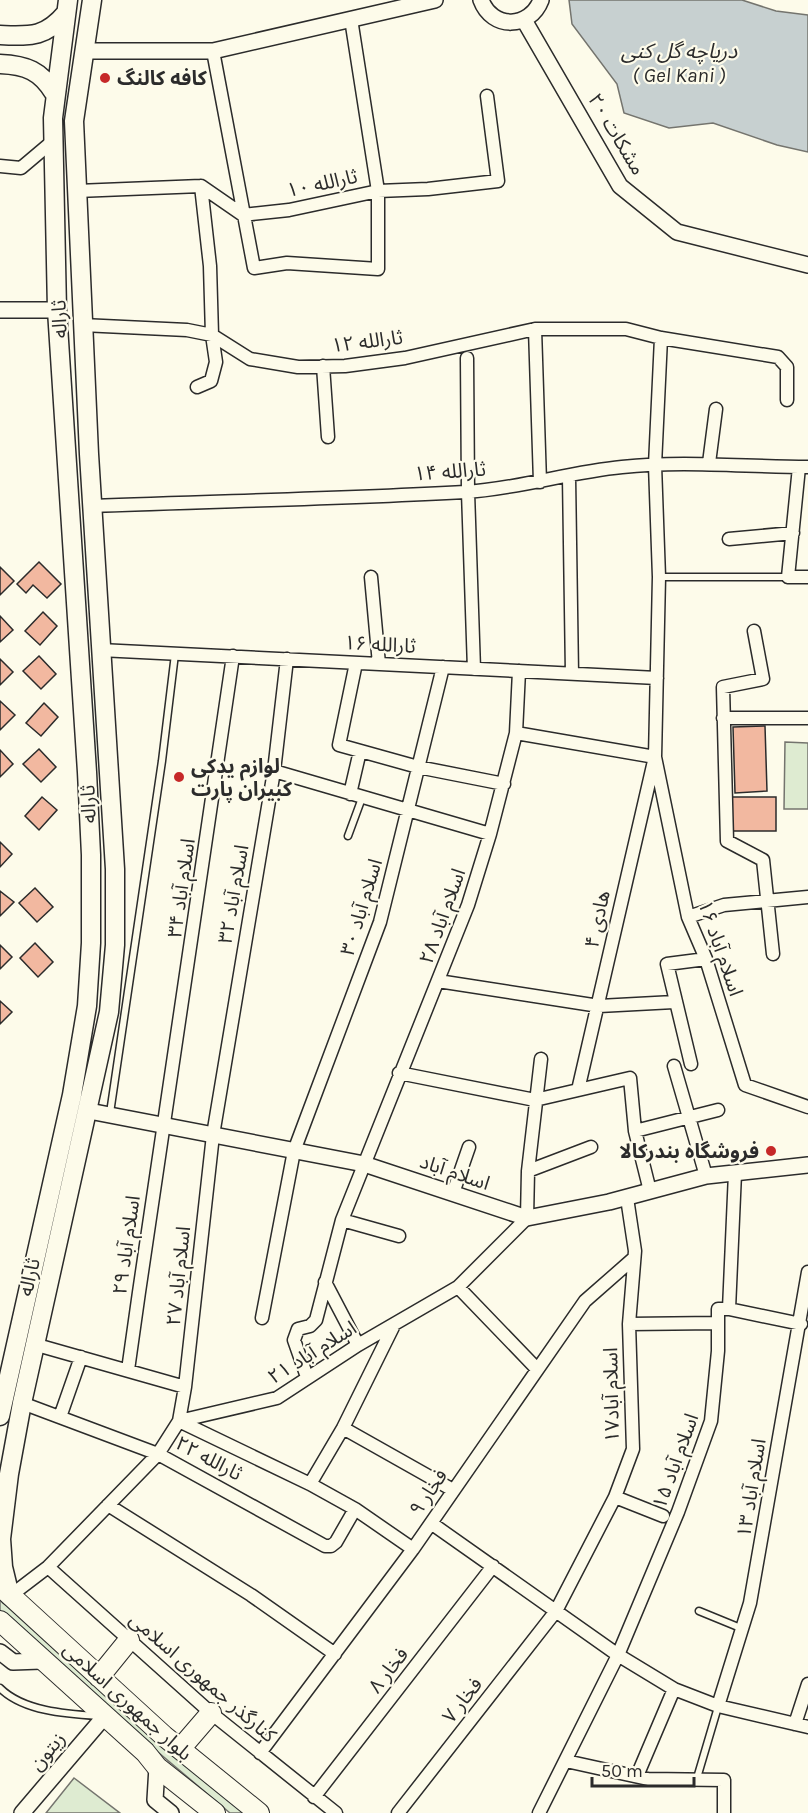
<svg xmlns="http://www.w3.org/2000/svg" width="808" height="1813" font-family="Karla,'Noto Sans Arabic',sans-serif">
<rect width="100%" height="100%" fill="#fdfbea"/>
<path fill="#deebd1" stroke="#74746e" stroke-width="1.5" d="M785,742L808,743V809H784Z
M0,1599L158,1744L245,1813H230L101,1704L0,1611Z
M74,1778L120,1813H46Z"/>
<path fill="#c7d0d0" stroke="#74746e" stroke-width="1.5" d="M569,0H742L776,11L808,15V152L777,145L713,123L669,128L624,113L617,84L572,24Z"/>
<path fill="#f2b8a0" stroke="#2b2b2b" stroke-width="1.5" d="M39,562L61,584L47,598L33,585L26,593L17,584Z
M0,567L14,581L0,595Z
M43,612L57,626L40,645L25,631Z
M0,616L13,630L0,642Z
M39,656L56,674L41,689L23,671Z
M0,659L13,672L0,685Z
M0,701L15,715L0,730Z
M44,703L58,717L41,736L26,723Z
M765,726L767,791L735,793L733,727Z
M39,749L56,767L41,782L23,764Z
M0,750L13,764L0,777Z
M42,797L57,810L39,830L25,816Z
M732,797H776V831H732Z
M0,842L12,854L0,867Z
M35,888L53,907L37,922L19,903Z
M0,891L14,902L0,916Z
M35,943L53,962L38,977L20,958Z
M0,945L12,957L0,969Z
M0,1001L12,1012L0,1024Z"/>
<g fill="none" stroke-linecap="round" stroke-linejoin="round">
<defs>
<path id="service" d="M659,577H788
M348,836L362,798
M110,1113L162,761L175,654
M699,1611L743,1629
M0,1688C23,1711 66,1714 98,1716
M697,1778L718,1707"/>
<path id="minor" d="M213,51L254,268L287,263L378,269V191L351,19
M0,166L21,168L53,141
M77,191L201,186L243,215L289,210L378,191L428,189L498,181L487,96
M82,325L187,330L212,335L250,359L298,367L345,366L405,358L535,329H626L661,338L778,357L787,367V400
M535,329L540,482
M661,338L655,465L659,577L655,757L688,917L706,959L745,1085L808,1107
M467,358L468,492L474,669
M323,366L328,437
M197,387L211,381L216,362L212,335L210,266L201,186
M709,463L716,409
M799,467L788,577H808
M569,477L572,674
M93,506C217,501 341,499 465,492C518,489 569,472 622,467C684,460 746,467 808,467
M729,539L793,533
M371,577L379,664
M754,631L763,679L723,687L727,841L763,860L773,954
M100,650L657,678
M287,659L274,771L213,1135L185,1387L179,1421L310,1484
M356,663L339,745L418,767L504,784
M723,718H808
M516,733L655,757
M274,771L490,834
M350,794L360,751
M688,917L724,905L808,897
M438,981L599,1006L674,1002
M691,1064L667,964L706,959
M674,1066L706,1176
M399,1073L535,1100L630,1078L635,1131L650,1191
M578,1090L654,761
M635,1131L718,1110
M528,1171L591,1147
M453,1193L469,1147
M342,1220L399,1236
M325,1282L358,1345
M458,1287L536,1368
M729,1309L801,1324
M262,1318L294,1151L380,922L443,667
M629,1324L717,1323
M394,1325L343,1428L310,1484L355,1509L413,1549
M37,1345L185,1387
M128,1370C161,1132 200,895 233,656
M307,1377L294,1340L298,1329L310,1326L316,1320L342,1220L468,905L490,834L516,733L519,671
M22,1403L158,1454L325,1546H331L336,1542L355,1509
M60,1417L81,1357
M343,1428L453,1490
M615,1497L663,1516
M108,1505L251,1595L335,1654
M431,1523L618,1655L674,1689L718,1706L808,1727
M48,1567L211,1713L336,1813
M10,1596L48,1567L158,1454L179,1421L277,1398L358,1345L458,1287L527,1218L528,1171L541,1059
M718,1706L750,1603L808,1272
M795,1724L808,1684
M260,1753L413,1549L585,1301L634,1258
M566,1761L648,1779L724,1780V1813
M637,1776L674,1689
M314,1797L493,1566
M398,1813L556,1611L615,1497L633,1449L629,1324L635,1251L627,1198
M539,1813L618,1655L678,1512L711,1421L718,1351V1309H729L735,1173"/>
<path id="tertiary" d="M481,0C492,30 530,29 541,0
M524,20L620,186L677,232L808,265
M84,51H213L435,0
M0,310H57
M89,1111L364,1164L527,1218L609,1202L706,1176L808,1165
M0,1652L13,1662L41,1661
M157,1767L155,1800L171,1813
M22,1813L104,1717"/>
<path id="secondary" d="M0,35C30,36 45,38 66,13
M0,64C26,65 41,71 54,93
M0,1416L72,1095L87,1006L91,943V855L87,772L57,310L53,118L68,0
M10,1596L3,1567L1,1539L9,1474L22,1403L109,1012L115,945V869L89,454L74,121L92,0"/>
<path id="primary" d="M0,1586L164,1736L259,1813
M0,1621L145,1752L157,1767L215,1813
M99,1677L129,1640
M180,1749L211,1713"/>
</defs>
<use href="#service" stroke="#2b2b2b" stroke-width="9"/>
<use href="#minor" stroke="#2b2b2b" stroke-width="15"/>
<use href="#tertiary" stroke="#2b2b2b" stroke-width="18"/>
<use href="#secondary" stroke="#2b2b2b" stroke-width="21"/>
<use href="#primary" stroke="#2b2b2b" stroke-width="22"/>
<use href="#service" stroke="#fdfbea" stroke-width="6"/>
<use href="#minor" stroke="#fdfbea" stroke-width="12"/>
<use href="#tertiary" stroke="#fdfbea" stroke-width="15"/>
<use href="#secondary" stroke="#fdfbea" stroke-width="18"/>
<use href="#primary" stroke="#fdfbea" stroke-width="20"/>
</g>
<g fill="#c62828" stroke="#fdfbea" stroke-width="2">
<circle cx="105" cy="78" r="6"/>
<circle cx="179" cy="777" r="6"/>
<circle cx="771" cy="1151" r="6"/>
</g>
<g text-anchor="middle" stroke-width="4.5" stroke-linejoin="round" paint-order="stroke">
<g font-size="20" font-weight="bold" fill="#2b2b2b" stroke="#fdfbea" text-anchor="start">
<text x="117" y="85">کافه کالنگ</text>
<text x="191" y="773">لوازم یدکی<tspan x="191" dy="23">کبیران پارت</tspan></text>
<text x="759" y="1158" text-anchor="end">فروشگاه بندرکالا</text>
</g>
<g font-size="20" fill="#2b2b2b" stroke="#fdfbea">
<text transform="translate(617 134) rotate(59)" y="7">مشکات ۲۰</text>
<text transform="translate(322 183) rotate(-12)" y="7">ثارالله ۱۰</text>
<text transform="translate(59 319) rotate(-92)" y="7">ثاراله</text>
<text transform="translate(367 341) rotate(-7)" y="7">ثارالله ۱۲</text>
<text transform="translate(450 471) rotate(-4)" y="7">ثارالله ۱۴</text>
<text transform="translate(380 644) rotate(3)" y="7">ثارالله ۱۶</text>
<text transform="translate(88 804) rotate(-92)" y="7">ثاراله</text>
<text transform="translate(181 888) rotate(-82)" y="7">اسلام آباد ۳۴</text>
<text transform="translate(233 894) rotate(-80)" y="7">اسلام آباد ۳۲</text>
<text transform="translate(361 907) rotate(-73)" y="7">اسلام آباد ۳۰</text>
<text transform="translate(442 916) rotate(-70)" y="7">اسلام آباد ۲۸</text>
<text transform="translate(597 919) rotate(-78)" y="7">هادی ۴</text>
<text transform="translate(721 948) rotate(71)" y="7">اسلام آباد ۱۶</text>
<text transform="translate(455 1172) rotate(19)" y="7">اسلام آباد</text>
<text transform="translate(126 1245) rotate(-82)" y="7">اسلام آباد ۲۹</text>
<text transform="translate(178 1276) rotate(-84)" y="7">اسلام آباد ۲۷</text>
<text transform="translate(29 1277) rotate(-77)" y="7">ثاراله</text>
<text transform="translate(312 1352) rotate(-32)" y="7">اسلام آباد ۲۱</text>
<text transform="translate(611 1395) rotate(-91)" y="7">اسلام آباد۱۷</text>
<text transform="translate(209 1458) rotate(28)" y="7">ثارالله ۲۲</text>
<text transform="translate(675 1461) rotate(-70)" y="7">اسلام آباد ۱۵</text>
<text transform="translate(751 1488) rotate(-81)" y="7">اسلام آباد ۱۳</text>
<text transform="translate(428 1492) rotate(-56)" y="7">فخار ۹</text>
<text transform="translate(388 1670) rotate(-52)" y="7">فخار ۸</text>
<text transform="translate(203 1677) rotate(41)" y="7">کنارگذر جمهوری اسلامی</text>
<text transform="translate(462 1700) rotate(-52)" y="7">فخار ۷</text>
<text transform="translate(128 1701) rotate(42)" y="7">بلوار جمهوری اسلامی</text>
<text transform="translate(47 1751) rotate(-50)" y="7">زیتون</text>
</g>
<g font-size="21" font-style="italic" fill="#2b2b2b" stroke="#fdfbea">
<text x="679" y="58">دریاچه گل کنی<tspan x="679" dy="24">( Gel Kani )</tspan></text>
</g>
</g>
<path d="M592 1777v9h102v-9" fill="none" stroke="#2b2b2b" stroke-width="3"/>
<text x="601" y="1777" font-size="18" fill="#2b2b2b" stroke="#fdfbea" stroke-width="4.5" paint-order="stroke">50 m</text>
</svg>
